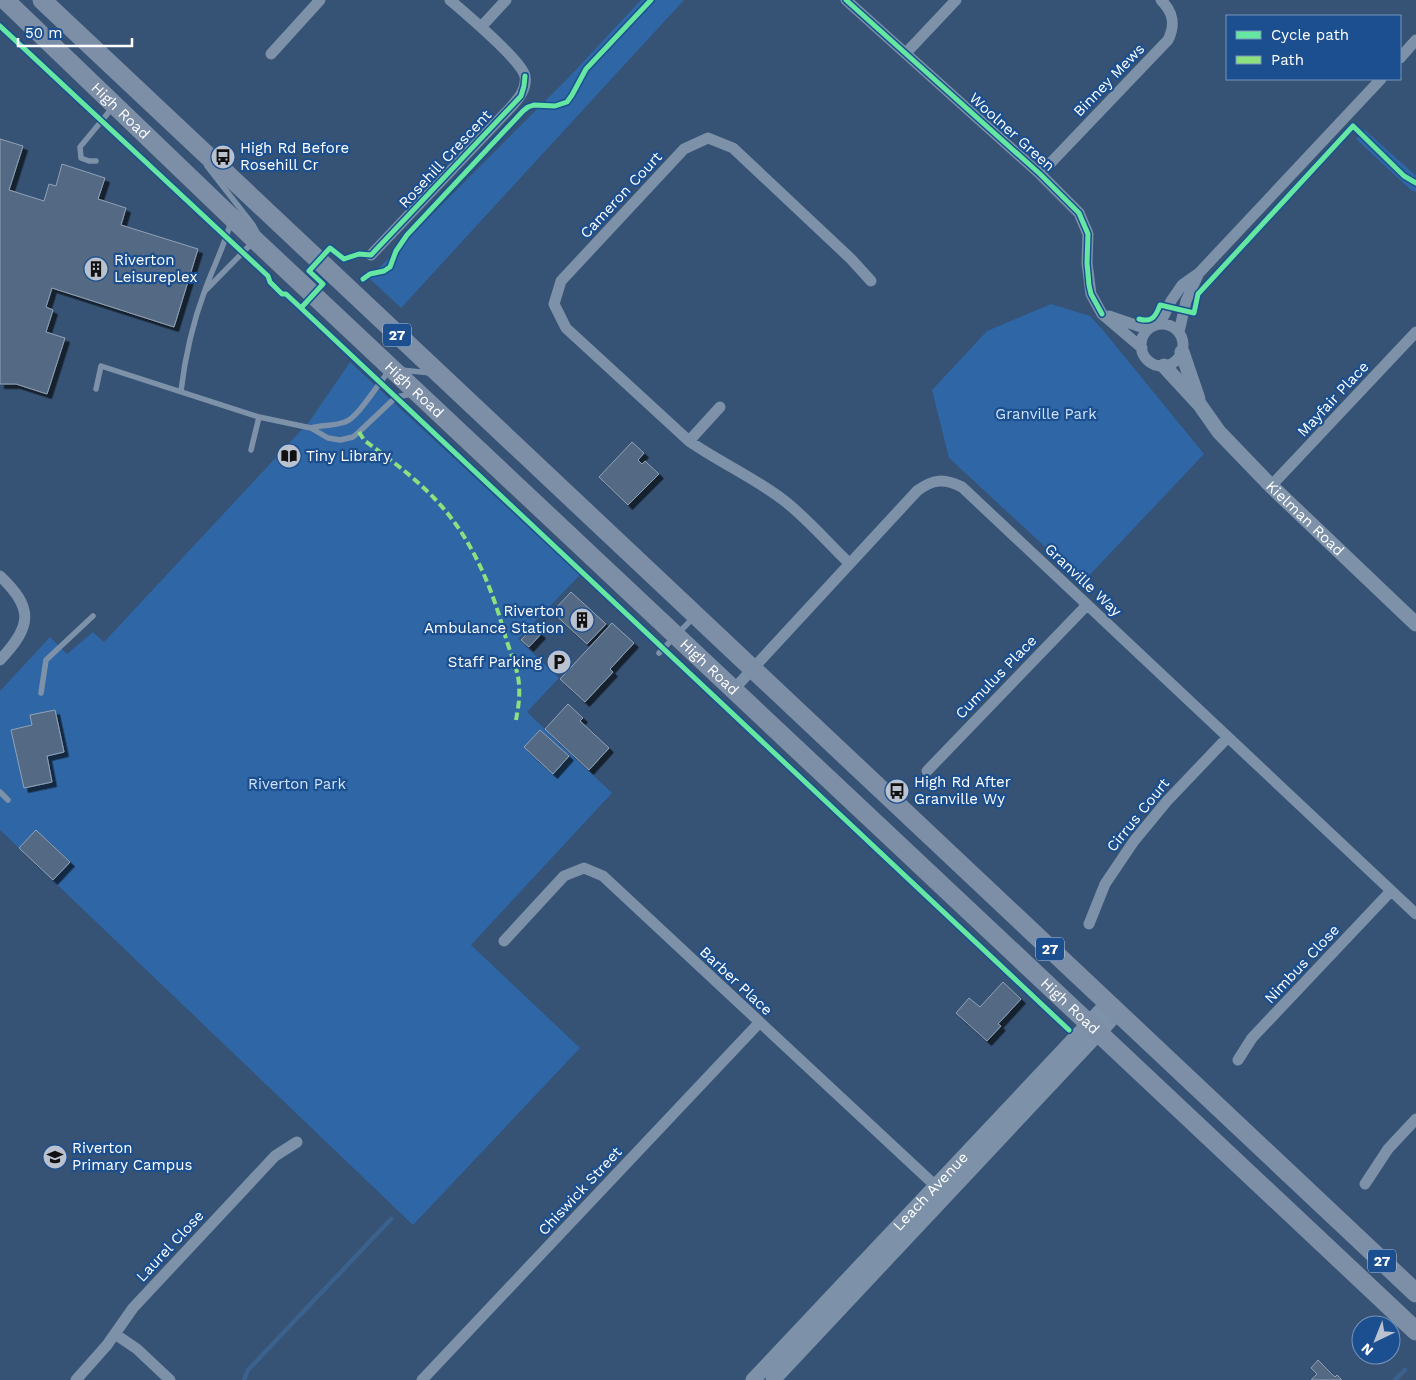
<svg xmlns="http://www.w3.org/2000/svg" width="1416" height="1380" font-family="'Work Sans',sans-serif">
<defs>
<filter id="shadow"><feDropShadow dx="4.5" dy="4.5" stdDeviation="0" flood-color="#0009"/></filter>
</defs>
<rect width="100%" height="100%" fill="#365274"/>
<path fill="#2f66a5" d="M641,0H684L401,308L369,278L568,78Z
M1365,130L1414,174L1416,175V192L1411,190L1356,139Z
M1051,304L1090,316L1102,329L1204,454L1083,582L949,458L932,390L987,331Z
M350,362L580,575L518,639L559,678L527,712L612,793L471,945L580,1048L413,1225L0,830V691L50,637L67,654L93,632L104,642L309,422Z"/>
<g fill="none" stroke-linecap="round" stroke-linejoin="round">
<path stroke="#3b618d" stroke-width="4.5" d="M244,1380L248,1370L391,1219
M1395,1380L1405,1370"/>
</g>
<path fill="#526984" stroke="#92a2b6" filter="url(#shadow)" d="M0,139L23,146L9,190L44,201L49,184L56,186L62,164L105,178L98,199L126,208L121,225L198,249L174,327L52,288L46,307L53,310L46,332L65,338L47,394L16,384H0Z
M632,442L644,453L638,460L642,464L645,461L659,474L628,505L599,477Z
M571,592L606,624L587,644L552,612Z
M612,623L634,643L610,669L613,672L585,702L560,679Z
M533,627L541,634L529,647L521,640Z
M568,704L583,718L580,721L609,748L589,770L545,729Z
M55,710L64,752L47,756L52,782L24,788L11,730L32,725L30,715Z
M540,730L569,756L553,774L524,747Z
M36,830L70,862L53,880L19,848Z
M1003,982L1021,999L998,1024L1001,1026L987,1041L956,1013L969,998L980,1007Z
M1318,1360L1335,1377L1337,1375L1342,1380H1311L1317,1374L1311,1368Z"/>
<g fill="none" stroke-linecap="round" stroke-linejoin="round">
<path stroke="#7d92a8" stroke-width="5.5" d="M96,161H89L81,158L80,147L113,107
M207,166L253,225L257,232
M205,291L253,242
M401,370L431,373
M96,389L101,366L259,417L311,428L328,438L340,440L353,437L359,432L396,397L412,394
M181,391C185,357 193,322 205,290C213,267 225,245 231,221
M311,428C322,425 334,426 345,422C358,418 379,382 390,370
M251,450L259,417
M659,653L694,617
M41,693L46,660L93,616
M0,792L8,800"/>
<path stroke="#7d92a8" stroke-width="11" d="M846,0L1040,174L1079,213L1088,234L1087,263L1091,294L1102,314L1142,348
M481,27L506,0
M906,53L956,0
M271,54L320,0
M1400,58L1416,40
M1040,174L1168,40C1176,24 1173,12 1161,0
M371,255L511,107C519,98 527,89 525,76C521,60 465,13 450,0
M1109,316L1147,329
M1160,324L1171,301L1182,285L1199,273L1381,79
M1141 345a21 21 0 1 1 42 0a21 21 0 1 1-42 0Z
M1179,332L1186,301L1198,275
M689,441L720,407
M1271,486L1416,332
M849,563C828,543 805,516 782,499C753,477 719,462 689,441L566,328L554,304L561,281L684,149L708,138L733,148L851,259L871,281
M0,576C35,609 31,627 0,660
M734,689L917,491C933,479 944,478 962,487L1416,914
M927,771L1087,605
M1089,924L1105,884L1134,841L1167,801L1228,737
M504,941L564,876L584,868L603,876L940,1190
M1238,1060L1252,1038L1391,891
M1365,1184L1388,1149L1416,1119
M115,1334L137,1349L170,1380
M76,1380L107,1345L133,1308L275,1156L297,1142
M422,1380L759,1023"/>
<g stroke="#7d92a8" stroke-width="15">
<path d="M1182,352L1198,399"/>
<path id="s1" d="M1164,366L1200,405L1219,432L1271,486L1416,624"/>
<path id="s2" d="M753,1380L1108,1003"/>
<path d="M773,1380L1118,1012"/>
</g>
<g stroke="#7d8ea7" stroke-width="19">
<path id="s3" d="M5,0L255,240L1416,1331"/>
<path d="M42,0L1416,1293"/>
</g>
<path stroke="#8de07e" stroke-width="4" stroke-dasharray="8 4" stroke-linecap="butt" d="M359,432L364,440C388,458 413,476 434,498C471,536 491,585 505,635C509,650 519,671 519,686C520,698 518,709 516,720"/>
<defs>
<path id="cycleway" d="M846,0L1040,174L1079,213L1088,234L1087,263L1089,285L1091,294L1102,314
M0,26L268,276L270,282L282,294H286L301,308L1069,1030
M363,279L370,274L384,271L390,267L396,251L407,235L523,111L528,107L534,105L555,106L567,102L572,95L586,69L651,0
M301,308L323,284L309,271L330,248L344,259L359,254L371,255L521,96L524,86L525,76
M1139,319C1152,323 1156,316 1160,305L1194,313L1198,294L1353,126L1404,176L1416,183"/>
</defs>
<use href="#cycleway" stroke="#1b4f8f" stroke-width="8"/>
<use href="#cycleway" stroke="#66e7a1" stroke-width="5"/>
</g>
<defs>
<symbol id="bus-disc" viewBox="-11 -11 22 22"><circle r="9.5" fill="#b9c2ce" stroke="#1b4f8f"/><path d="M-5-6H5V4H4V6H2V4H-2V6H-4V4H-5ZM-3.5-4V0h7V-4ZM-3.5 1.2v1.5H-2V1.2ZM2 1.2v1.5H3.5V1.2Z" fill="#111"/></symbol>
<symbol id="building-disc" viewBox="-11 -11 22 22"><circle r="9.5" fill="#b9c2ce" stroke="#1b4f8f"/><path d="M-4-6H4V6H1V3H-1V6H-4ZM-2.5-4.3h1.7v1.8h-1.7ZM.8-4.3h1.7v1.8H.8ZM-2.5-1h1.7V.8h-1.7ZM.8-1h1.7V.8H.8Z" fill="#111"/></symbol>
<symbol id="library-disc" viewBox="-11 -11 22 22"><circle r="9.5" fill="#b9c2ce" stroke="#1b4f8f"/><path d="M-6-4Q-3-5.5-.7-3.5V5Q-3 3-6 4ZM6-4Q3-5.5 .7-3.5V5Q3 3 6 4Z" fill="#111"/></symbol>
<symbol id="parking-disc" viewBox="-11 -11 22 22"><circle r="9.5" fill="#b9c2ce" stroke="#1b4f8f"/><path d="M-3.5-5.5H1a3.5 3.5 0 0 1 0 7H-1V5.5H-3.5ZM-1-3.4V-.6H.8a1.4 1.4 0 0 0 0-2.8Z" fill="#111"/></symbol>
<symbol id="school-disc" viewBox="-11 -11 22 22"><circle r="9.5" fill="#b9c2ce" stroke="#1b4f8f"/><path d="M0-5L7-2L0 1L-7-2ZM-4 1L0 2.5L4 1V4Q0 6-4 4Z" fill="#111"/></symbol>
</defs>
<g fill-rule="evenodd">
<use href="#bus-disc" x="209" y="143" width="28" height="28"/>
<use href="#building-disc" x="82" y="255" width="28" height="28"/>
<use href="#library-disc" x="275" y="442" width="28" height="28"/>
<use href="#building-disc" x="568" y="606" width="28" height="28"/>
<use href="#parking-disc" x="545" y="648" width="28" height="28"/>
<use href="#bus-disc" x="883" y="777" width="28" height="28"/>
<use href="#school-disc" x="41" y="1143" width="28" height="28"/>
</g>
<g text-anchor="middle" stroke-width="4.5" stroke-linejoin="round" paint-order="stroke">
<g fill="#1b4f8f" stroke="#bbcadd" stroke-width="1">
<rect x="383" y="323.5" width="28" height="23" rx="4"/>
<rect x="1036" y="937.5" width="28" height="23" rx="4"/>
<rect x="1368" y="1249.5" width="28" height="23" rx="4"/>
</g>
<g font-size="14" font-weight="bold" fill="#fff">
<text x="397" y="340">27</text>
<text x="1050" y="954">27</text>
<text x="1382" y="1266">27</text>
</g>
<g font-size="15" fill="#fff" stroke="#1b4f8f">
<text transform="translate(1109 80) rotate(-46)" y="5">Binney Mews</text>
<text dy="5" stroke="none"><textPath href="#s3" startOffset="160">High Road</textPath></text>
<text transform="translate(1012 132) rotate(42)" y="5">Woolner Green</text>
<text transform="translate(445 159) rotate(-47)" y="5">Rosehill Crescent</text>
<text transform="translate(621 195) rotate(-47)" y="5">Cameron Court</text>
<text dy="5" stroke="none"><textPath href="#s3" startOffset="565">High Road</textPath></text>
<text transform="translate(1333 399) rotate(-47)" y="5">Mayfair Place</text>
<text dy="5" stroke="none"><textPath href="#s1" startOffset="208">Kielman Road</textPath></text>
<text transform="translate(1083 580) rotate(43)" y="5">Granville Way</text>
<text dy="5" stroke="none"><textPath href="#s3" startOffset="970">High Road</textPath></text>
<text transform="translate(996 677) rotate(-46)" y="5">Cumulus Place</text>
<text transform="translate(1138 815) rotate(-51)" y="5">Cirrus Court</text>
<text transform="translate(1302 964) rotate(-47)" y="5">Nimbus Close</text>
<text transform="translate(736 981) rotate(43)" y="5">Barber Place</text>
<text dy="5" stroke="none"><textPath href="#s3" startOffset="1465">High Road</textPath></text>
<text transform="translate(580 1191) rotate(-47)" y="5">Chiswick Street</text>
<text dy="5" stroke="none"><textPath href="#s2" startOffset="259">Leach Avenue</textPath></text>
<text transform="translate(170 1246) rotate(-47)" y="5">Laurel Close</text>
</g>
<g font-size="15" fill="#fff" stroke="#1b4f8f" text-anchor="start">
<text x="240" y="153">High Rd Before<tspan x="240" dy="17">Rosehill Cr</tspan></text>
<text x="114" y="265">Riverton<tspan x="114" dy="17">Leisureplex</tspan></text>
<text x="306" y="461">Tiny Library</text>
<text x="564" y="616" text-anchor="end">Riverton<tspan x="564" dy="17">Ambulance Station</tspan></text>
<text x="542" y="667" text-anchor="end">Staff Parking</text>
<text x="914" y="787">High Rd After<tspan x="914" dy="17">Granville Wy</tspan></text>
<text x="72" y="1153">Riverton<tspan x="72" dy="17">Primary Campus</tspan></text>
</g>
<g font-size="15" fill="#cfe3fa" stroke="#1b4f8f">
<text x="1046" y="419">Granville Park</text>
<text x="297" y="789">Riverton Park</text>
</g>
</g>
<rect x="1226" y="15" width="175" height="65" fill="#1b4f8f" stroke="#7695bc"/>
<rect x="1236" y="31" width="25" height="8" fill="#66e7a1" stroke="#7695bc"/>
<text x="1271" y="40" font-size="15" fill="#ffffff">Cycle path</text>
<rect x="1236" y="56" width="25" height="8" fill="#8de07e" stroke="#7695bc"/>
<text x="1271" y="65" font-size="15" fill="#ffffff">Path</text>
<g transform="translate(1376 1340) rotate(223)"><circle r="24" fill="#1b4f8f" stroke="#7695bc"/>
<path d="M0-4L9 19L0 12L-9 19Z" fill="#b9c2ce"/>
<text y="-8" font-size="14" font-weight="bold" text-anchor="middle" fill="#ffffff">N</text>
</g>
<path d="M18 38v8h114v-8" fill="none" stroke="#ffffff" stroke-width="2.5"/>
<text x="25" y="38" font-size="15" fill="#ffffff" stroke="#1b4f8f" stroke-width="4" paint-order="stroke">50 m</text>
</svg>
